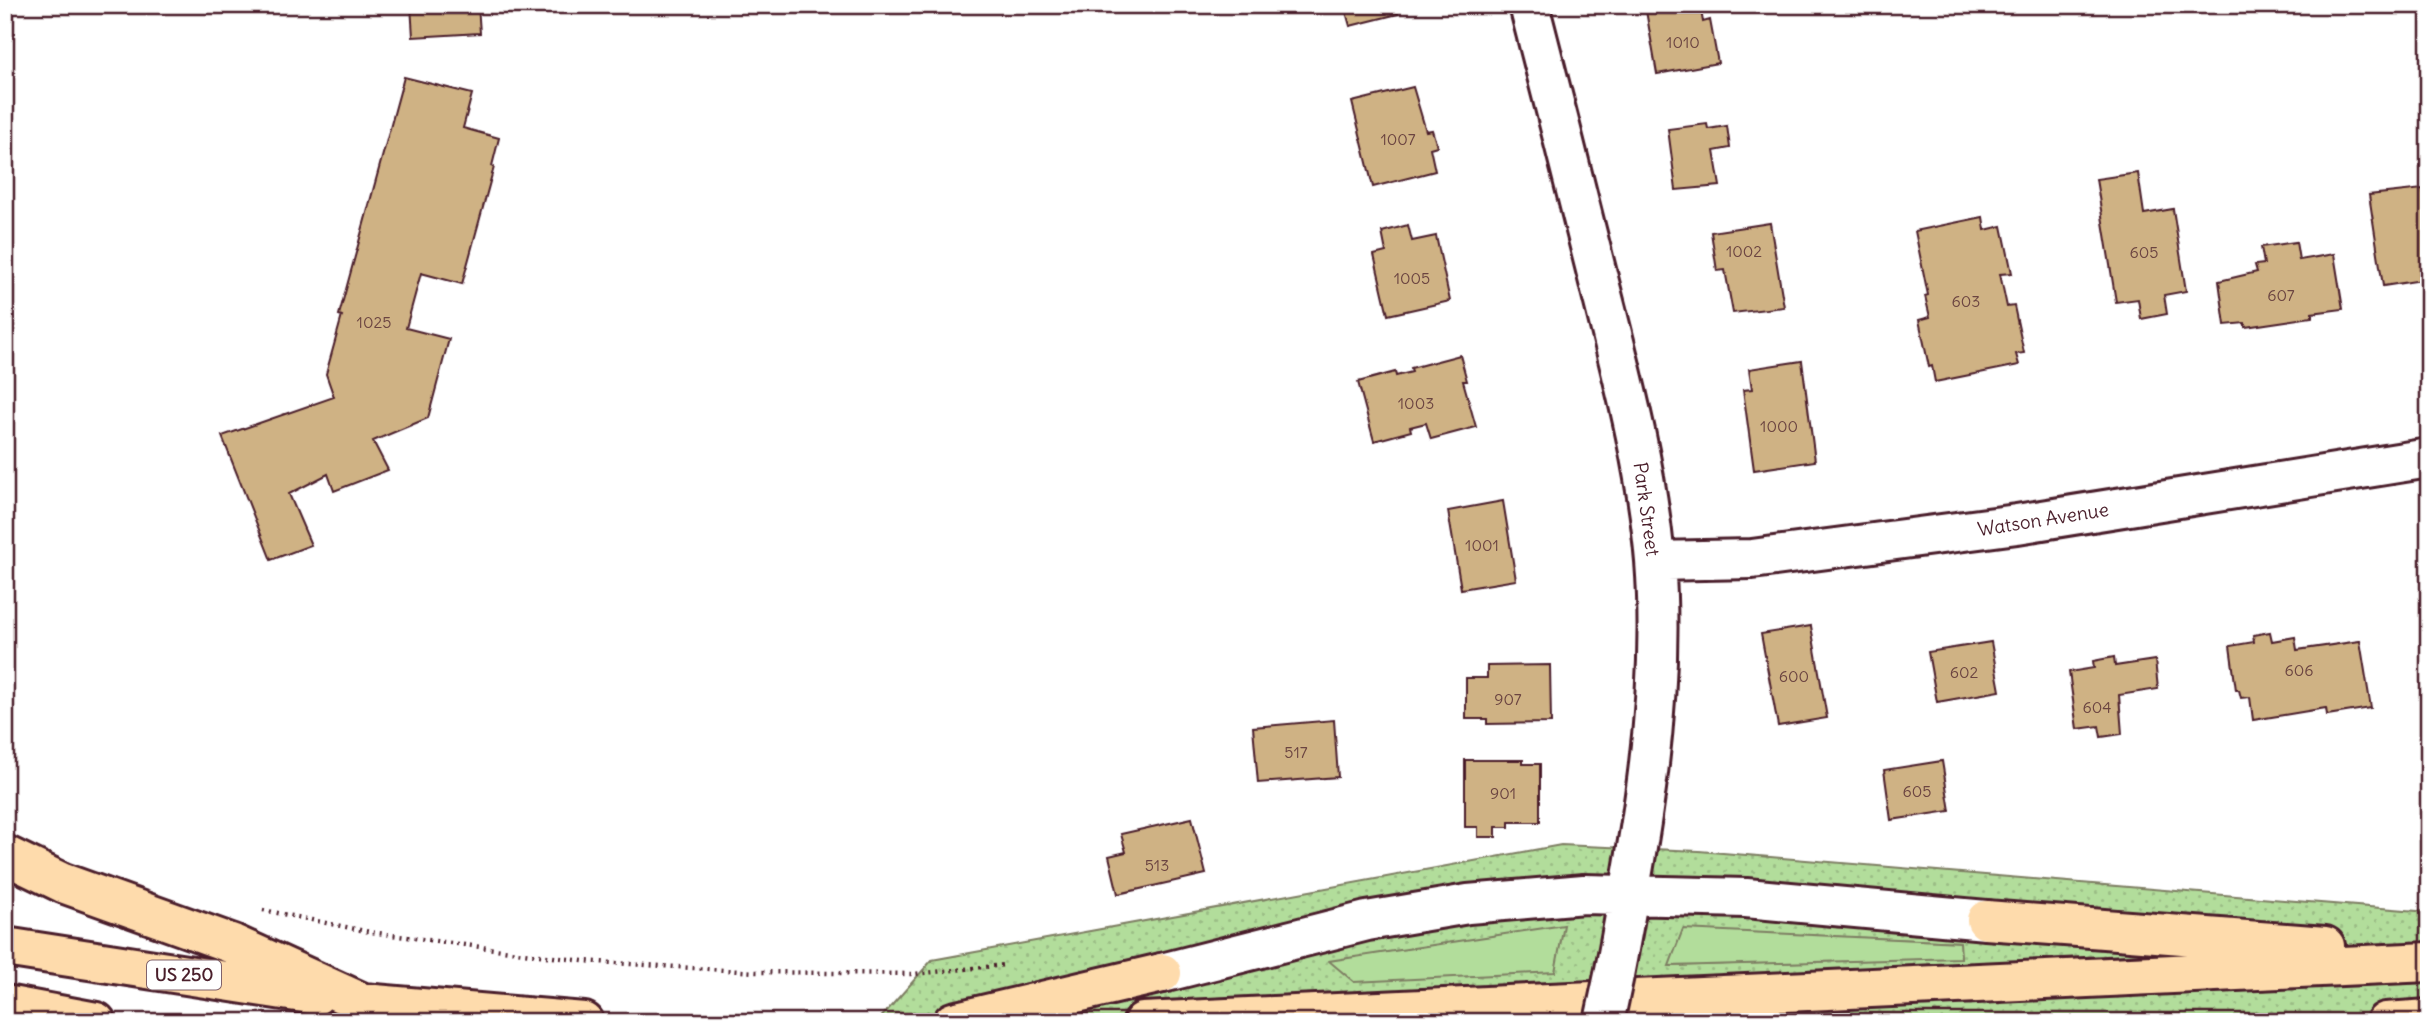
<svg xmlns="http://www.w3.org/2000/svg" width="2434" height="1027" font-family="Delius,sans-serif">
<defs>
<pattern id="grass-dots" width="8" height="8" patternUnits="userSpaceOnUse" patternTransform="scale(1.75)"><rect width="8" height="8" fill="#b2dd9b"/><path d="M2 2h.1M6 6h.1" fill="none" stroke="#9bbd86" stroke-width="1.8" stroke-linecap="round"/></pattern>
</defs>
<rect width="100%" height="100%" fill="#fff"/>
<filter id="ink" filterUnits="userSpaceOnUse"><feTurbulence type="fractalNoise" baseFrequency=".0143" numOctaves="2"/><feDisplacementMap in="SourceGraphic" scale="14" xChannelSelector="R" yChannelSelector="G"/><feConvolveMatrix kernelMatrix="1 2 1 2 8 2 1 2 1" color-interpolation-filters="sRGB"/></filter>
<g filter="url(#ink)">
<path fill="url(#grass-dots)" stroke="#7e7e63" stroke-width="2" fill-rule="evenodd" d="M1561,845L1699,851L2429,912V1022H877L932,960ZM1683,930L1959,942L1961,957L1670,966Z"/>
<path fill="#b2dd9b" stroke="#7e7e63" stroke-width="2" d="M1564,925L1555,972L1354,982L1329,961Z
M1683,929L1960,942L1961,958L1669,966Z"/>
<path fill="#cfb284" stroke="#4a1f2b" stroke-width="2" d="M411,5H478L480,33L413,37Z
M1344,5H1396L1398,14L1350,26Z
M1645,5H1700L1703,22L1710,20L1718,63L1657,74Z
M404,77L472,94L463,128L499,138L492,166L494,167L462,284L421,273L406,328L449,339L428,418L373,441L388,470L334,491L328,474L289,494L311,545L271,560L222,436L334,397L326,374L342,316L339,315Z
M1413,87L1426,131L1432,130L1437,146L1430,148L1435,171L1373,187L1352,102Z
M1707,124L1708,129L1727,126L1730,148L1714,151L1720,186L1676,190L1668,129Z
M2138,173L2144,214L2173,209L2186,291L2164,295L2167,314L2141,319L2138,299L2116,302L2096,179Z
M2423,189L2429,226V279L2383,286L2369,195Z
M1983,217L1985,230L2002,226L2012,273L2000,274L2007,307L2014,306L2024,353L2016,354L2019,365L1935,382L1932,366L1929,367L1919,320L1930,317L1925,296L1928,295L1915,231Z
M1770,223L1784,307L1733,313L1725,270L1717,271L1711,232Z
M1408,225L1412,241L1436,236L1450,301L1388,315L1374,255L1386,252L1382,232Z
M2296,242L2299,260L2334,254L2343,309L2312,313V317L2245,327V323L2225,325L2219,281L2257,272L2255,265L2264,264L2261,247Z
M1460,355L1467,381H1463L1476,427L1431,439L1426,423L1410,427L1411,431L1374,441L1358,382L1395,372L1396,376L1412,372L1411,368Z
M1802,361L1815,461L1754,470L1743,390L1752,389L1749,369Z
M1503,501L1516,580L1461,589L1448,511Z
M1811,626L1827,718L1778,726L1761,634Z
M2270,632L2272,641L2295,637L2297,650L2360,641L2371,708L2327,715L2326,708L2253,720L2250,697L2241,698L2239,690H2236L2230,646L2254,642L2253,635Z
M1991,642L2000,691L1937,702L1928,652Z
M2114,657L2115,666L2155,660L2158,689L2119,695L2122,734L2101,737L2099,726L2077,729L2069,672L2094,668L2093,661Z
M1550,665L1551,723L1487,724V719H1466V678H1487V666Z
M1334,720L1338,777L1258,783L1253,727Z
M1465,760H1523V764H1540V822H1509V827H1496V837H1478V827H1465Z
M1942,761L1950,811L1891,820L1884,770Z
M1192,818L1206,874L1118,894L1109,856L1126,852L1121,834Z"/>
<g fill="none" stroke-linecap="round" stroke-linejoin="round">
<defs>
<path id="minor" d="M1529,5C1553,97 1576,190 1599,282C1622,374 1647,466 1655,561C1666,700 1640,840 1614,975
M1655,561L1752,559L2017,524L2429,458
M1162,973L1367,921L1468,904L1584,894L1746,898L1986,920"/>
<path id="highway" d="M5,855L63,883L233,944L363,1003L584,1022
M1986,920L2325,946
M5,947L316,995
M5,1005L96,1022
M953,1022L1162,973
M1143,1022L2429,962
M2386,1022L2429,1019"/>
</defs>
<use href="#minor" stroke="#4a1f2b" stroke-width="44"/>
<use href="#highway" stroke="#4a1f2b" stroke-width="44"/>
<path stroke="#4a1f2b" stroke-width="4.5" stroke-dasharray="2 5" stroke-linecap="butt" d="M263,910L370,932L583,961L756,972L914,974L1005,965"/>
<use href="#minor" stroke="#fff" stroke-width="38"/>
<use href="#highway" stroke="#fedbac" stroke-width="38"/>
<defs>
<path id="minor-bridge" d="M1604,1022L1614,975"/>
</defs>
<use href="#minor-bridge" stroke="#4a1f2b" stroke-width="44" stroke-linecap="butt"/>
<use href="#minor-bridge" stroke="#fff" stroke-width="38"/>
</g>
</g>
<g text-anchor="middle" stroke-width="5" stroke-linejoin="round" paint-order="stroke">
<g font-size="16" fill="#6b4441">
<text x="1683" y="48">1010</text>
<text x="1398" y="145">1007</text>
<text x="1744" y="257">1002</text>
<text x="2144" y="258">605</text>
<text x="1412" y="284">1005</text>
<text x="2281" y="301">607</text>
<text x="1966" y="307">603</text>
<text x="374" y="328">1025</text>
<text x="1416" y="409">1003</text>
<text x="1779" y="432">1000</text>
<text x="1482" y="551">1001</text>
<text x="2299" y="676">606</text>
<text x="1964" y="678">602</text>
<text x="1794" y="682">600</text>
<text x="1508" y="705">907</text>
<text x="2097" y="713">604</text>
<text x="1296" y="758">517</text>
<text x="1917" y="797">605</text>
<text x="1503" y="799">901</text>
<text x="1157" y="871">513</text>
</g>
<rect fill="#fff" stroke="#80626b" stroke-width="2" x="147" y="960.5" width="74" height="29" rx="5"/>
<g font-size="18" font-weight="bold" fill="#4a1f2b">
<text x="184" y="981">US 250</text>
</g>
<g font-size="19" fill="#4a1f2b" stroke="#fff">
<text transform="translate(1647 509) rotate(82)" y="7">Park Street</text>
<text transform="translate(2043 519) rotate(-9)" y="7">Watson Avenue</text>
</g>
</g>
<rect width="2434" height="1027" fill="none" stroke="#fff" stroke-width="28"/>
<rect x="14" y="14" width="2406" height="999" fill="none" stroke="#4a1f2b" stroke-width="2.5" filter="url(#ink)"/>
</svg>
